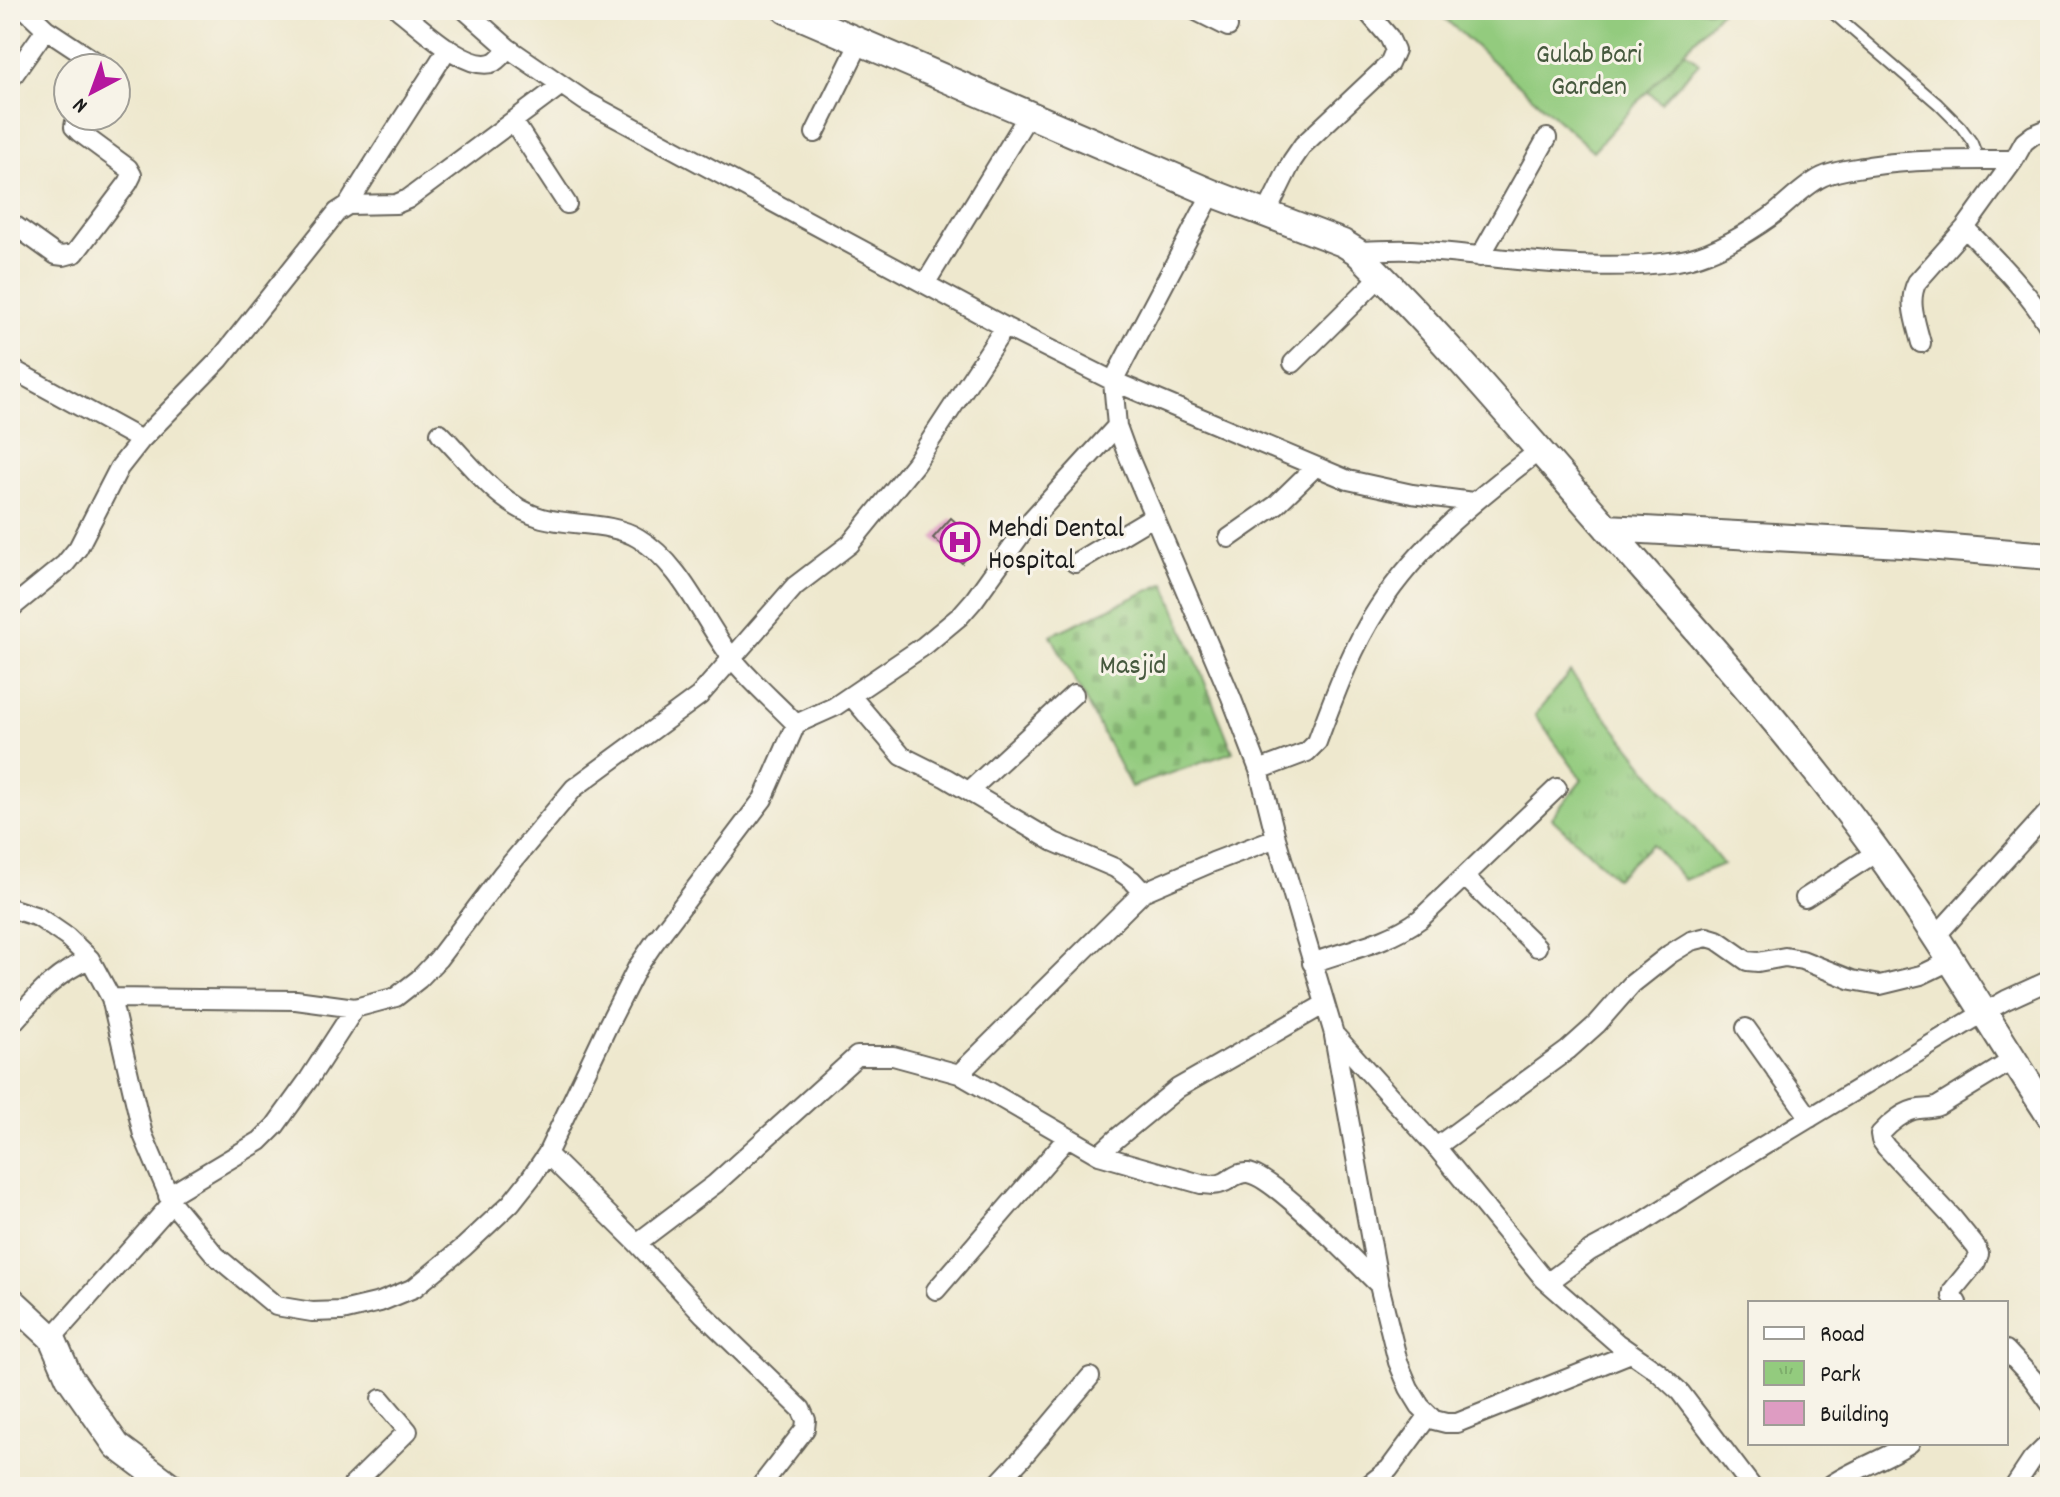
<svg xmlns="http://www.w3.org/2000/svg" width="2060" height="1497" font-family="Dekko,sans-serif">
<defs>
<pattern id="cemetery-stones" width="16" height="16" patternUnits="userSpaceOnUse" patternTransform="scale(2)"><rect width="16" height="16" fill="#93cb7e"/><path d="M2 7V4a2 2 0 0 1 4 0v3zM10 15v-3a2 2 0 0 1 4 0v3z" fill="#7eae6c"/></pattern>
<pattern id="park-tufts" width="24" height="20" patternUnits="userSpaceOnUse" patternTransform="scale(2)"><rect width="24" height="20" fill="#93cb7e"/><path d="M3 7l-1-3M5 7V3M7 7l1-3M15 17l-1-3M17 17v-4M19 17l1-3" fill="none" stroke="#7eae6c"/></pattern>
</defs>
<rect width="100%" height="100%" fill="#f7f3e8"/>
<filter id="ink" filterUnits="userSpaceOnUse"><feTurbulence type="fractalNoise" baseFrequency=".0125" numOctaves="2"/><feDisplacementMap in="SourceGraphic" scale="16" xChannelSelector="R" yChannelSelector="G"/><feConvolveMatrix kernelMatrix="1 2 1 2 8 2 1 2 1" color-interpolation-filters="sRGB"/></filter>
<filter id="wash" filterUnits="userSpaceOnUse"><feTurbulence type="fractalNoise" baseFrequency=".006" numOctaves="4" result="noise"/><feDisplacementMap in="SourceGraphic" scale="32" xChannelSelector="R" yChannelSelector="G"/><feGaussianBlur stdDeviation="1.8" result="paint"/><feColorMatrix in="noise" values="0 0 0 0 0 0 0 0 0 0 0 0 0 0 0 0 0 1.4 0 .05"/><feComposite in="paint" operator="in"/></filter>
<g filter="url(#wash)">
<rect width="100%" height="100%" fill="#eee8ce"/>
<path fill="url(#cemetery-stones)" stroke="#58744d" stroke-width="2" d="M1165,583L1233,752L1131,787L1051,635Z"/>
<path fill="url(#park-tufts)" stroke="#58744d" stroke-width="2" d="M1648,19L1699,63L1661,103L1611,60Z
M1570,672L1723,864L1684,880L1652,844L1616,878L1551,818L1582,780L1535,715Z"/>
<path fill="#93cb7e" stroke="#58744d" stroke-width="2" d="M1435,10H1722L1593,151Z"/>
<g id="blocks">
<path fill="#de9cc2" d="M951,518L979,543L962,563L933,538Z"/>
</g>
</g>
<g filter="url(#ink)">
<use href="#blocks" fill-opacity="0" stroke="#66635a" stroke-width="2"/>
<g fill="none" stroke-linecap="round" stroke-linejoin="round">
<defs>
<path id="lane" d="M1829,10L1938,104L1961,127L1972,142L1979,160"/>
<path id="street" d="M399,10C419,25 468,74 494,62C499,59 504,53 508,48
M465,10L508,48L585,101L1005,327L1113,381L1117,426L1125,448L1231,697L1259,770L1276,838L1334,1034L1436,1147L1544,1279L1617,1343L1657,1371L1680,1392L1752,1487
M1194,10L1228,27
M46,29L105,68
M10,80L46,29L26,10
M513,121L567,204
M815,133L860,42
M1212,193L1113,381L1348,480L1412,494L1473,502
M348,205C380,152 415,101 448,48
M1266,214L1292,161L1303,145L1389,64L1395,50L1389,37L1366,10
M10,222L56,255L64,256L75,253L128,183L132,175L128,168L79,132L74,127L76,116
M1965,228C1996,260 2027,290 2050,328
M1356,251C1374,251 1393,249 1411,250C1499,255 1588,275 1677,261C1710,256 1742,237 1769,218C1787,205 1802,187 1822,177C1836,170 1853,169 1869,166C1917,159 1966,160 2014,160
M1480,257L1547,138
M925,284L1029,114
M1921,343C1916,323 1907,301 1917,282L1965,228L2014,160L2024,142L2033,135L2050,128
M1293,363L1381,276
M10,368L141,440L220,359L337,212L348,205L396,204L408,199L560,86
M440,433C470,463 499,506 542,518C572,526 612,522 638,538C682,564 702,619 732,658C750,681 775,702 796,724L834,707L924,646L960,616L974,600L1032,519L1117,426
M1229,538L1276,505L1315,467
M1075,563L1154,516
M10,609L65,564L78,548L119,468L141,440
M1259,770L1307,752L1317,742C1334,697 1351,649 1378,608C1419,544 1480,496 1540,450
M969,791L1074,694
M1465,877L1537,947
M1143,892L1213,862L1276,838
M1805,898L1877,852
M10,908L38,917L67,937L90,959L111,998L143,1135L172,1203L216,1256L276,1306L312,1312L342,1311L380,1302L414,1288L464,1247L511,1203L530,1179L547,1154L608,1025L637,968L654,943L763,799L796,724
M1935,937L2050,810
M1312,963C1348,950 1389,942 1420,919L1557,788
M111,998L296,1000L355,1008L396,997L419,979L438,959L503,873L574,788L699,696L795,586L850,544L915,464L1005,327
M10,1026C35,998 55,973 90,959
M1746,1028L1810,1118
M1334,1036L1379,1285L1398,1362L1409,1388L1420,1406L1434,1420L1446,1423H1457L1631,1353
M959,1074L1099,1155L1201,1184C1210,1185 1217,1186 1225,1182C1233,1178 1238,1172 1248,1173C1275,1177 1355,1262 1379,1285
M1436,1147L1568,1050L1597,1024L1632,984L1670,954L1691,941L1707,937L1717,940L1747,961L1758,962L1785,957L1802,960L1852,980L1880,985L1921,975L1950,961
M547,1154L637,1243L715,1184L857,1056H893L959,1074L1143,892L1132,880L1115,868L1054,842L946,778L902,756L851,696
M1099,1155L1116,1139L1178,1088L1325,1004
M168,1196L260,1141L275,1126L309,1079L355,1008
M637,1243L703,1314L801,1409L806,1420L805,1429L760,1487
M1548,1282L1590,1251L1638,1225L1730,1166L1983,1013L2006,1000L2050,980
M936,1290L1068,1137
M1957,1303L1952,1296L1953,1290L1976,1262L1979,1254L1976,1247L1951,1216L1886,1147L1881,1140L1880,1134C1889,1124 1905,1110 1919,1109C1926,1108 1931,1109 1938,1106L2013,1060
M52,1338L172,1203
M2006,1350L2032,1378L2050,1403
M351,1487L408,1431L381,1399
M995,1487L1022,1458L1090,1377
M1366,1487L1389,1469L1429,1415
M1828,1487C1853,1469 1884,1460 1910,1443
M2014,1487L2032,1460L2050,1442"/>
<path id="primary" d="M786,10L1212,193L1343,243L1356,251C1445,338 1525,435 1608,529C1702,636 1798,742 1882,858C1942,941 1993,1030 2050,1116
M1607,528L1902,544L2050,556
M10,1299L52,1338L69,1377L117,1446L172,1487"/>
</defs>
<use href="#lane" stroke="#66635a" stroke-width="13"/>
<use href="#street" stroke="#66635a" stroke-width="22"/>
<use href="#primary" stroke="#66635a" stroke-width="30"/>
<use href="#lane" stroke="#fff" stroke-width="9"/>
<use href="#street" stroke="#fff" stroke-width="18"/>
<use href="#primary" stroke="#fff" stroke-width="26"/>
</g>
</g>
<defs>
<symbol id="hospital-ring" viewBox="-11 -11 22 22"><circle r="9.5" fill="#f7f3e8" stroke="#b5179e" stroke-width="1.5"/><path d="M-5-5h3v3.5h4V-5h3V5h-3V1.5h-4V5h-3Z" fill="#b5179e"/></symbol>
</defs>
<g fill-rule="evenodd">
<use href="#hospital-ring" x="938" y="520" width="44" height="44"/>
</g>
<g text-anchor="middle" stroke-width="6" stroke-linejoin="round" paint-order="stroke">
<g font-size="28" fill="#46593e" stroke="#f7f3e8">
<text x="1589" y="62">Gulab Bari<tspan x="1589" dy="32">Garden</tspan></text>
<text x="1133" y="673">Masjid</text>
</g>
<g font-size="28" fill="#1c1c1c" stroke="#f7f3e8" text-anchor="start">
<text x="988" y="536">Mehdi Dental<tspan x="988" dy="32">Hospital</tspan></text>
</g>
</g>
<rect width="2060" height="1497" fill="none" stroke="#f7f3e8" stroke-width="40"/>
<rect x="1748" y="1301" width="260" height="144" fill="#f7f3e8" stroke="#9f9d96" stroke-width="2"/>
<rect x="1764" y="1327" width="40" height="12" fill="#ffffff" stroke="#9f9d96" stroke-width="2"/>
<text x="1820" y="1341" font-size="24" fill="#1c1c1c">Road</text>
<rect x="1764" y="1361" width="40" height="24" fill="url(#park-tufts)" stroke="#9f9d96" stroke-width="2"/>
<text x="1820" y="1381" font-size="24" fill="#1c1c1c">Park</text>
<rect x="1764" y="1401" width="40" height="24" fill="#de9cc2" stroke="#9f9d96" stroke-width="2"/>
<text x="1820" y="1421" font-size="24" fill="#1c1c1c">Building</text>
<g transform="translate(92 92) rotate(221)"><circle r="38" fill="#f7f3e8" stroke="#9f9d96" stroke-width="2"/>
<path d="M0-6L14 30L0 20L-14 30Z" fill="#b5179e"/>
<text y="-12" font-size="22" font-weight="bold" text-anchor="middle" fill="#1c1c1c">N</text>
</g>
</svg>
